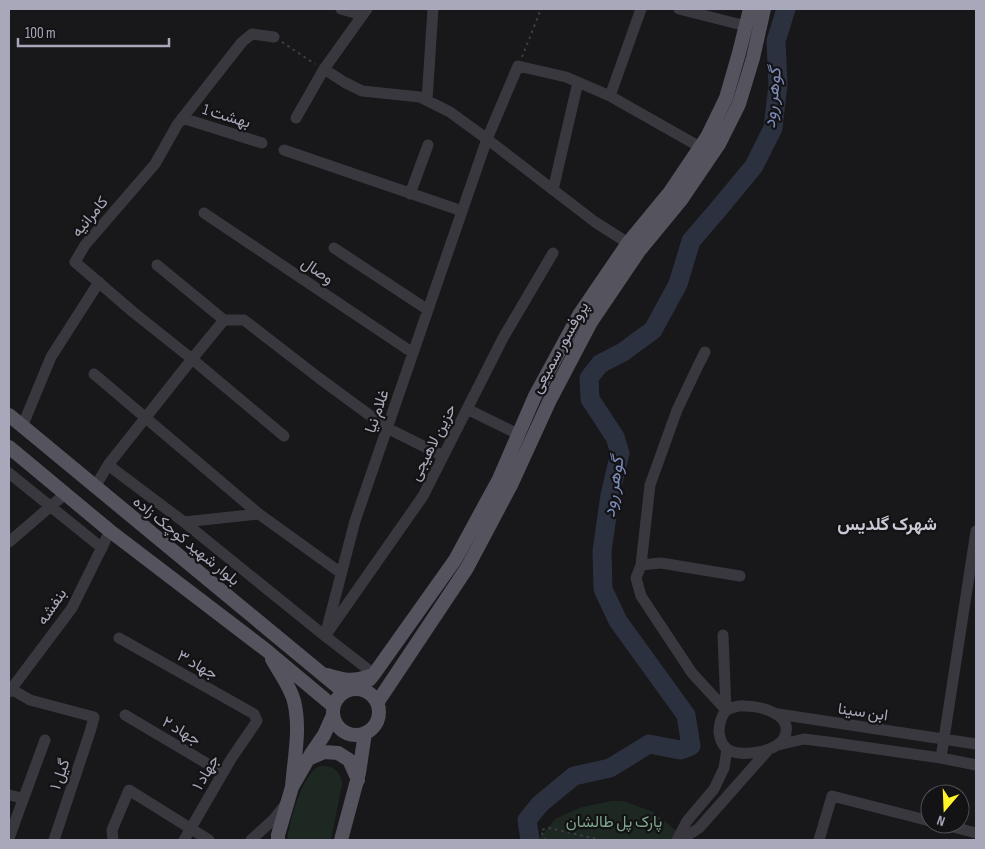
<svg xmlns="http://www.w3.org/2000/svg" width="985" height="849" font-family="'Sofia Sans Condensed',Vazirmatn,sans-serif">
<rect width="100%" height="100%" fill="#181719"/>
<path fill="#1e2822" d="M319,766C332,764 341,771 342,784L331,840H287C290,821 301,776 319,766Z
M612,801H624L653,812L679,833L671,840H538L555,819L582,807Z"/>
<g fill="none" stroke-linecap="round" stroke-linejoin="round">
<path stroke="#2c313f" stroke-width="19" d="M530,840L527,820L540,804L574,776L610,768L649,744L680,750L691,746L686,715L618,621L603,589L602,551L610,495L620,453L615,437L590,399L589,378L600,364L623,352L653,330L678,284L691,241L721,206L754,166L773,128L778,85L776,41L786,9"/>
<path stroke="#3e3e46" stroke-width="2" stroke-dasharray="2.5 4" stroke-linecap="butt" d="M282,42L315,64
M522,57L541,9
M546,840L544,839L541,830L549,828L601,840"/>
<path stroke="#39383f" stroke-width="11" d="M341,9L362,15
M679,9L746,26
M324,69L344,82L362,91L420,97L450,112L487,139L595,222L628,243
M610,96L641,9
M427,100L433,9
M182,118L262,143
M296,118L324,69L367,9
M284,150L462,211
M553,190L578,82
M410,194L428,145
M204,213L413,353
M334,248L428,310
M157,265L224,320L192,359L284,436
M224,320H244L319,378L387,428L443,456
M94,374L259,514
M467,409L518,434
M22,427L51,357L99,282
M108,465L184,522L325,636L423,496L503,338L553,253
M9,473L102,548
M95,487L108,465L192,359L133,312L75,262L85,245L155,164L177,125L242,42L252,34L274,37
M184,522L259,514L341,573
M9,542L65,494
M641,565L650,485L677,410L696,370L705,352
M723,635L726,710C721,717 719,723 719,732C720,738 721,744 727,749C740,758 776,752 784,738C796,715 761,706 744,706C738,705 732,708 726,710
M119,638L254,714L257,721L231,759L184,840
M374,674L325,636L355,521L487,139L518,66L566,77L610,96L700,147
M11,689L30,700L94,717L90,732L54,840
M9,692L72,608L110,531
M726,710L692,673L641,596L636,578L641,565L661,563L740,576
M778,714L976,744
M125,715L223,773
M778,745L804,739L828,742L941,758L976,765
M941,758L976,531
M9,795L22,798
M942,824L976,833
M9,838L45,740
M113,840L112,830L129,790L209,840
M251,840L274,819L285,805
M677,840L687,821L714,789L724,768L727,749
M681,840L699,828L769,749
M819,840L832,796L930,821"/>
<path stroke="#54535e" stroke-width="14" d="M9,415L344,692
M9,447L110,531L266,650L333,706
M272,659C279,672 290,686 294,701C301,730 294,758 292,787
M327,675C343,680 352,682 369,676
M356,689L370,679L374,674L455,560L499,479L535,396L579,315L628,243L670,192L707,137L726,98L739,53L750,9
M333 712a23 23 0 1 1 46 0a23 23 0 1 1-46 0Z
M377,703L467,568L511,485L549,402L591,322L639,251L681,200L719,144L739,104L753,58L764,9
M308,759L324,752L338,753L349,760L358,780
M278,840V835L292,787L311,754L324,735L333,715
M341,840L359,773L365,733"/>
</g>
<g text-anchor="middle" stroke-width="4.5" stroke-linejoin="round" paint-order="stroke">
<g font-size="16" fill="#a8a8ba" stroke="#131214">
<text transform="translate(227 115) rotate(17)" y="6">بهشت 1</text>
<text transform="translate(89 216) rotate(-50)" y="6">کامرانیه</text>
<text transform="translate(318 270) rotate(34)" y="6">وصال</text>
<text transform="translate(559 347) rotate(-61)" y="6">پروفسور سمیعی</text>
<text transform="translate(376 411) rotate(-71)" y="6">غلام نیا</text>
<text transform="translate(432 442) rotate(-63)" y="6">حزین لاهیجی</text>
<text transform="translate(187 540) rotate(39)" y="6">بلوار شهید کوچک زاده</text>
<text transform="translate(51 606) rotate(-56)" y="6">بنفشه</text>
<text transform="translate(198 664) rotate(29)" y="6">جهاد ۳</text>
<text transform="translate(863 711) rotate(8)" y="6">ابن سینا</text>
<text transform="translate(182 730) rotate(30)" y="6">جهاد ۲</text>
<text transform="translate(205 772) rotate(-60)" y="6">جهاد ۱</text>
<text transform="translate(59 774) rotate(-71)" y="6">گیل ۱</text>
</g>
<g font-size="16" fill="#7da78c" stroke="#131214">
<text x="614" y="827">پارک پل طالشان</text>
</g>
<g font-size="18" font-style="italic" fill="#7c8bb8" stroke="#131214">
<text transform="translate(772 98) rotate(-84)" y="6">گوهر رود</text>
<text transform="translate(613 487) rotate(-81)" y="6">گوهر رود</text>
</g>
<g font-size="18" font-weight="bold" fill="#cac9d6" stroke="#131214">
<text x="887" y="530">شهرک گلدیس</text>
</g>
</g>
<rect width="985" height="849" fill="none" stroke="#a8a8ba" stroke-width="20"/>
<g transform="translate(945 809) rotate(199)"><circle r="24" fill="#131214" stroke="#4f4e56"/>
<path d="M0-4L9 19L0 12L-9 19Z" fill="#fff429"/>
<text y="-8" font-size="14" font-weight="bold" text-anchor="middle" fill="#a8a8ba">N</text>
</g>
<path d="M18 38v8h151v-8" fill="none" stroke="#a8a8ba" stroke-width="2.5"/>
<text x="25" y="38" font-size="15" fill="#a8a8ba" stroke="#131214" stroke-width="4" paint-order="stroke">100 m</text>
</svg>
